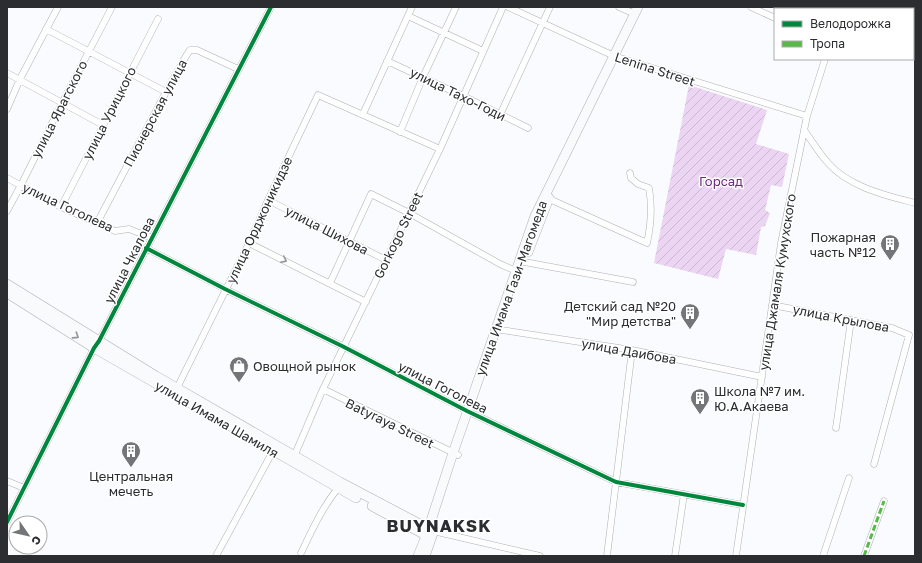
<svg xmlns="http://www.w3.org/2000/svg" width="922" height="563" font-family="'Golos Text',sans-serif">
<defs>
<pattern id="garden-furrows" width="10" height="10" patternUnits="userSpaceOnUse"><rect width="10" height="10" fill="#ebd5f2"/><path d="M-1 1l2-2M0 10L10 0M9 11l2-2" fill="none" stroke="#cab7d0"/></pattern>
</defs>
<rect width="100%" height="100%" fill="#f9fbfe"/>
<path fill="url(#garden-furrows)" d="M689,85L767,110L756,144L789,154L782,187L771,185L765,210L770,213L765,226L761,227L756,255L726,249L718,279L654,263Z"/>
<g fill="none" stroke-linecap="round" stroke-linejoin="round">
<defs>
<path id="street" d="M508,7L614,56L807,116
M619,7L635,14
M751,7L775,18
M864,7L868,9
M841,9V7
M408,16L483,51
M46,29L166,92
M913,31L915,32
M387,61L463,96L528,128
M7,73L103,125
M7,109L20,79L58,7
M363,114L412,7
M500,115L550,7
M804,130C812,141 819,153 828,163C849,187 885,195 915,203
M400,132L423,77L456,7
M7,178L61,207L115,231L129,229L152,238
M545,197L647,243C651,225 652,205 649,188L638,184L631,178L630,173
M268,200L386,260
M61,207L158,19
M7,211L21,185L62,103L112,7
M97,223L166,92L186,56L190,50H197L238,69
M249,243L366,302
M146,248L225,289L344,347L467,411L616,482L743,505
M519,261L633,282
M330,283L371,194L409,213L500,264L516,271
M772,305L892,328L909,335
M495,329L632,350L762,377
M177,388L249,243L268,200L318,95L440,149
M323,389L458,455
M836,428L851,320
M293,459L323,389L440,149L503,7
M874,464L909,335
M7,481L24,488
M7,522L94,348L99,341L271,7
M433,531L540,556
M301,553C312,530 322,508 338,488
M216,556L273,451
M607,556L632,350
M675,556L684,494
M736,556L781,243L807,116L825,59
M823,556L849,478
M864,556L884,501"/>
<path id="secondary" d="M528,252L549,198
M7,284L156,376L340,482L433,531
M7,293L94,348L356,498
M372,506L431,538
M418,556L426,536L453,453L535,216L638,7
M425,556L433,533"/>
</defs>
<use href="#street" stroke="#afb0b3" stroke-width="7"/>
<use href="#secondary" stroke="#afb0b3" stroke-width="10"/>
<use href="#street" stroke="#fefeff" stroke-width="6"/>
<use href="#secondary" stroke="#f8fafc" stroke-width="9"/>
<path stroke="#58b947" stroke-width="3" stroke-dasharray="6 3" stroke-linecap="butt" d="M864,556L884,501"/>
<defs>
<path id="cycleway" d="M146,248L225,289L344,347L467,411L616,482L743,505
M7,522L94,348L99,341L271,7"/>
</defs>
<use href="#cycleway" stroke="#fff" stroke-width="6"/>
<use href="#cycleway" stroke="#00873e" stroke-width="4"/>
</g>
<defs><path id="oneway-chevron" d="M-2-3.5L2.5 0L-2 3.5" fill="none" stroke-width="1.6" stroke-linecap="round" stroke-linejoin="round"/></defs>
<use stroke="#959698" href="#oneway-chevron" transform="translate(284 260) rotate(26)"/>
<use stroke="#929496" href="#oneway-chevron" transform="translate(76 336) rotate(33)"/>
<defs>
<symbol id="building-pin" viewBox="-11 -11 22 30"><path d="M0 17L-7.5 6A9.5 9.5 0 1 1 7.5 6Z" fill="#747579" stroke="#fff"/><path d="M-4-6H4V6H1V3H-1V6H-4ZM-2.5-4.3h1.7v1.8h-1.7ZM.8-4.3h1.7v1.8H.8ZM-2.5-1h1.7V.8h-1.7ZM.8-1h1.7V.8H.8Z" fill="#fff"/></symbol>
<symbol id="shop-pin" viewBox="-11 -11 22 30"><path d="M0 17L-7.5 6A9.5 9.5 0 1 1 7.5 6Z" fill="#747579" stroke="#fff"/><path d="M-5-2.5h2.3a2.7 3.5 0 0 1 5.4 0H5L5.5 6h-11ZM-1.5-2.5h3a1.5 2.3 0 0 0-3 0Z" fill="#fff"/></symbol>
</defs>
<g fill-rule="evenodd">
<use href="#building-pin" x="879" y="233" width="22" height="30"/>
<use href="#building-pin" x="679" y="302" width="22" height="30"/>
<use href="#shop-pin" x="228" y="355" width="22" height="30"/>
<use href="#building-pin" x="689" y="387" width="22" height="30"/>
<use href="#building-pin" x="120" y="440" width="22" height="30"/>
</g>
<g text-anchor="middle" stroke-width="3" stroke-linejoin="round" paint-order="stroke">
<g font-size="13" fill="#2c2d31" stroke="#fff">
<text transform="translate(655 69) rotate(18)" y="5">Lenina Street</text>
<text transform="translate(458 94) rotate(26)" y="5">улица Тахо-Годи</text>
<text transform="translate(59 109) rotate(-63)" y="5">улица Ярагского</text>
<text transform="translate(109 113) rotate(-63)" y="5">улица Урицкого</text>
<text transform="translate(155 113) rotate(-62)" y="5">Пионерская улица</text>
<text transform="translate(68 207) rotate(25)" y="5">улица Гоголева</text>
<text transform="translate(259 220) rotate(-65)" y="5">улица Орджоникидзе</text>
<text transform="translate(327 230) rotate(27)" y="5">улица Шихова</text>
<text transform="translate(398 235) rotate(-64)" y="5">Gorkogo Street</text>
<text transform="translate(129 260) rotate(-63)" y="5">улица Чкалова</text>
<text transform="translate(777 282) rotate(-81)" y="5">улица Джамаля Кумухского</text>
<text transform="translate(511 288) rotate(-70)" y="5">улица Имама Гази-Магомеда</text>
<text transform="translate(841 318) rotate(11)" y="5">улица Крылова</text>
<text transform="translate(629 351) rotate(10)" y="5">улица Даибова</text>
<text transform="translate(443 387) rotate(27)" y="5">улица Гоголева</text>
<text transform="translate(217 419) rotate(30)" y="5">улица Имама Шамиля</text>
<text transform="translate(390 423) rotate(26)" y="5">Batyraya Street</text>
</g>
<g font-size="13" fill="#6f287e" stroke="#fff">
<text x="721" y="186">Горсад</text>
</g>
<g font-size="13" fill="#2c2d31" stroke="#fff" text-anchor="end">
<text x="876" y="242">Пожарная<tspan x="876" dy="15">часть №12</tspan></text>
<text x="676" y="311">Детский сад №20<tspan x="676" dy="15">"Мир детства"</tspan></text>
<text x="253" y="371" text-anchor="start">Овощной рынок</text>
<text x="714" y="396" text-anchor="start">Школа №7 им.<tspan x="714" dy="15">Ю.А.Акаева</tspan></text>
<text x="131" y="481" text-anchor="middle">Центральная<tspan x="131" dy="15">мечеть</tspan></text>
</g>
<g font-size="17" font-weight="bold" letter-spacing="1" fill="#2c2d31" stroke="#fff">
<text x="439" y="532">BUYNAKSK</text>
</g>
</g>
<rect width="922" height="563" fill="none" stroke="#2c2d31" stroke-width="16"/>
<rect x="774" y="8" width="140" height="52" fill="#ffffff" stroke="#ababad"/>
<rect x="782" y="21" width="20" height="6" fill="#00873e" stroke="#ababad"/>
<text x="810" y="28" font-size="12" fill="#2c2d31">Велодорожка</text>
<rect x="782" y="41" width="20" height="6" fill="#58b947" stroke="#ababad"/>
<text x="810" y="48" font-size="12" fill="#2c2d31">Тропа</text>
<g transform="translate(28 535) rotate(124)"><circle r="19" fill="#ffffff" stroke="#ababad"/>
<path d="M0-3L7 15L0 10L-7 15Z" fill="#747579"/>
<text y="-6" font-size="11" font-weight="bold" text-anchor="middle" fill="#2c2d31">С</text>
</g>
</svg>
